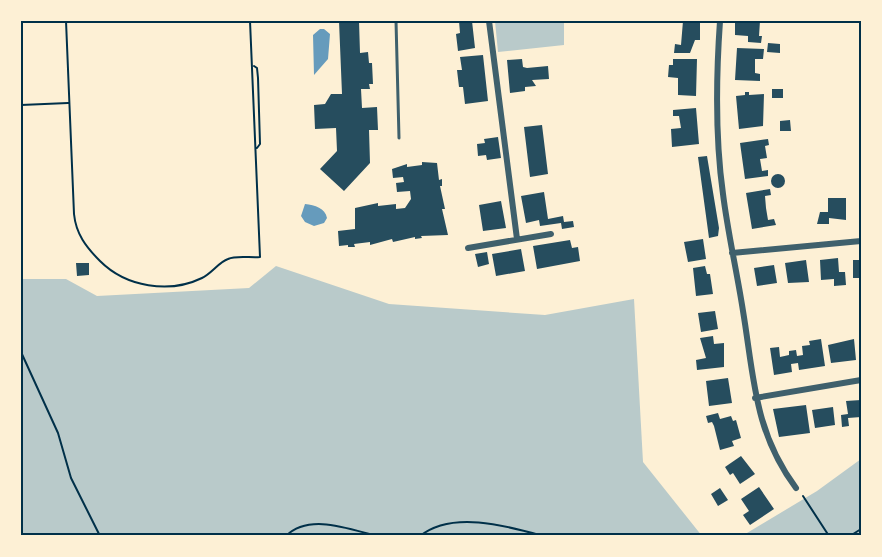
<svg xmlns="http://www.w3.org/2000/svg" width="882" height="557" font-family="Georgia,serif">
<rect width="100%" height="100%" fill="#fdf0d5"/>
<path fill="#b9caca" d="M495,21H564V45L498,52Z
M276,266L389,304L545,315L634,299L643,462L702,536H21V279H66L97,296L249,288Z
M861,459V536H742L817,491Z"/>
<path fill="#669bbc" d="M320,29H324L330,34L328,59L314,75L313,35Z
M305,204C315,205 325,208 327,218L324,223L314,226L305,222L301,216Z"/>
<path fill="#264d5e" d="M339,21H359L360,53L368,52L369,63H372L373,84H369L370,89H361L362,108L377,107L378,130H369L370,163L344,191L320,169L337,151L336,128L315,129L314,105L325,104L331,94H342Z
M459,21H472L475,48L458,51L456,34L460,33Z
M683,21H700V40H695L690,53H674L675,44L681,45Z
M735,21H760L759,36H762L761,43L748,42V36L735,35Z
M768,43L780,44V53L767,52Z
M737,48L764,49L763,59H755V73L760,74V81L735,80Z
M483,55L488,101L465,104L463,87H459L457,70H462L460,57Z
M522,59L523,67L527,68L548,66L549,79L532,80L536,86L525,87V91L510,93L507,60Z
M673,59H697L696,96L678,95V78L668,77L669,65H673Z
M772,89H783V98H772Z
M745,92H749V95L764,94L763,126L739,129L736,96L745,95Z
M696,108L699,144L672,147L671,129L681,128L679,116H673V110Z
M790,120L791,131H780V121Z
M542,125L548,174L530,177L524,127Z
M498,137L501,158L487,160L486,155L478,156L477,144L485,143L484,139Z
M768,139L769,145L765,146L767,158L760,159L762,171L768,170V176L745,179L740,143Z
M707,156L719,228L718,236L709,238L698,157Z
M422,162L437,163L439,180L442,179V186H440L445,209H442L448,235L421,236L422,238L415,239V237L393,242L392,239L370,245V242L354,244L355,247H348V245L339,246L338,231L355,229V208L378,203V206L396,204V209L405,208L411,199L410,191L397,192L396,183L404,182L403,177L393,178L392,169L407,164V167L422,165Z
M771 181a7 7 0 1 1 14 0a7 7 0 1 1-14 0Z
M770,189L771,195L765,196L766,208L768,220L774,219L776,225L752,229L746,193Z
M544,192L548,219L563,216L564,222L573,221L574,227L562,229L561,223L540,226L539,220L526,223L521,196Z
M828,198H846V220L829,218V224H817L820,212H828Z
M501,201L506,228L483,231L479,205Z
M703,239L706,259L688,262L684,242Z
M570,240L572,248L578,247L580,261L537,269L533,246Z
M521,249L525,271L496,276L492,254Z
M487,252L489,264L478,267L475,254Z
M838,258L839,272H845L846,285L834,286V279L821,280L820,260Z
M806,260L809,282L788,283L785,263Z
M853,260H861V278H853Z
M76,263H89V275L77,276Z
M774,265L777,283L757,286L754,268Z
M705,266L707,274H710L713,294L696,296L693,268Z
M715,311L718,329L701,332L698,313Z
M713,336L714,344L724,343V367L697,370L696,360L706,358L700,338Z
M821,339L825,366L799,370L798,363L791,364L792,372L774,375L770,348L779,347L780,357L789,355V351L796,350L797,356L803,355L802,346L810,345L809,341Z
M854,339L856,360L831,363L828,345Z
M728,378L732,403L709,406L706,381Z
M861,400V417L848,418L849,426L842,427L841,415L848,414L846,401Z
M806,405L810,433L779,437L773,409Z
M833,407L835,425L815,428L812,410Z
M718,413L720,419L731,416L733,421L736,420L741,438L732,441L734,446L720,450L714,426L712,422L708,423L706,416Z
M741,456L755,474L740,484L733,473L730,475L725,467Z
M759,487L774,509L750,525L743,515L749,511L741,499Z
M720,488L728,500L718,506L711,494Z"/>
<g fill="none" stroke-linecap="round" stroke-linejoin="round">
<path stroke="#003049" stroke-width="2" d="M66,21L74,214C76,234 86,247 100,261C126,287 169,294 202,278C212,273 219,262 228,259C236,255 251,258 260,257L250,21
M254,66L257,68L258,78L260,144L257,148
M21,105L68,103
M21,352L58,433L71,478L100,536
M803,496L829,536
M286,536C309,513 349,529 377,536
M420,536C452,510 507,526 543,536
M850,536L861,529"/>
<path stroke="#3f606c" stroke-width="3" d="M396,21L399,138"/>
<path stroke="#3f606c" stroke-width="6" d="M489,21L517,239
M720,21C716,78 715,137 723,194C728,234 737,272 743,311C754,377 754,432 796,488
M468,248L551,234
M732,253L861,241
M755,398L861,380"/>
</g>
<rect width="882" height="557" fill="none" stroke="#fdf0d5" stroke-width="45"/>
<rect x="22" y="22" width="838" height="512" fill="none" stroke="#003049" stroke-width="2"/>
</svg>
